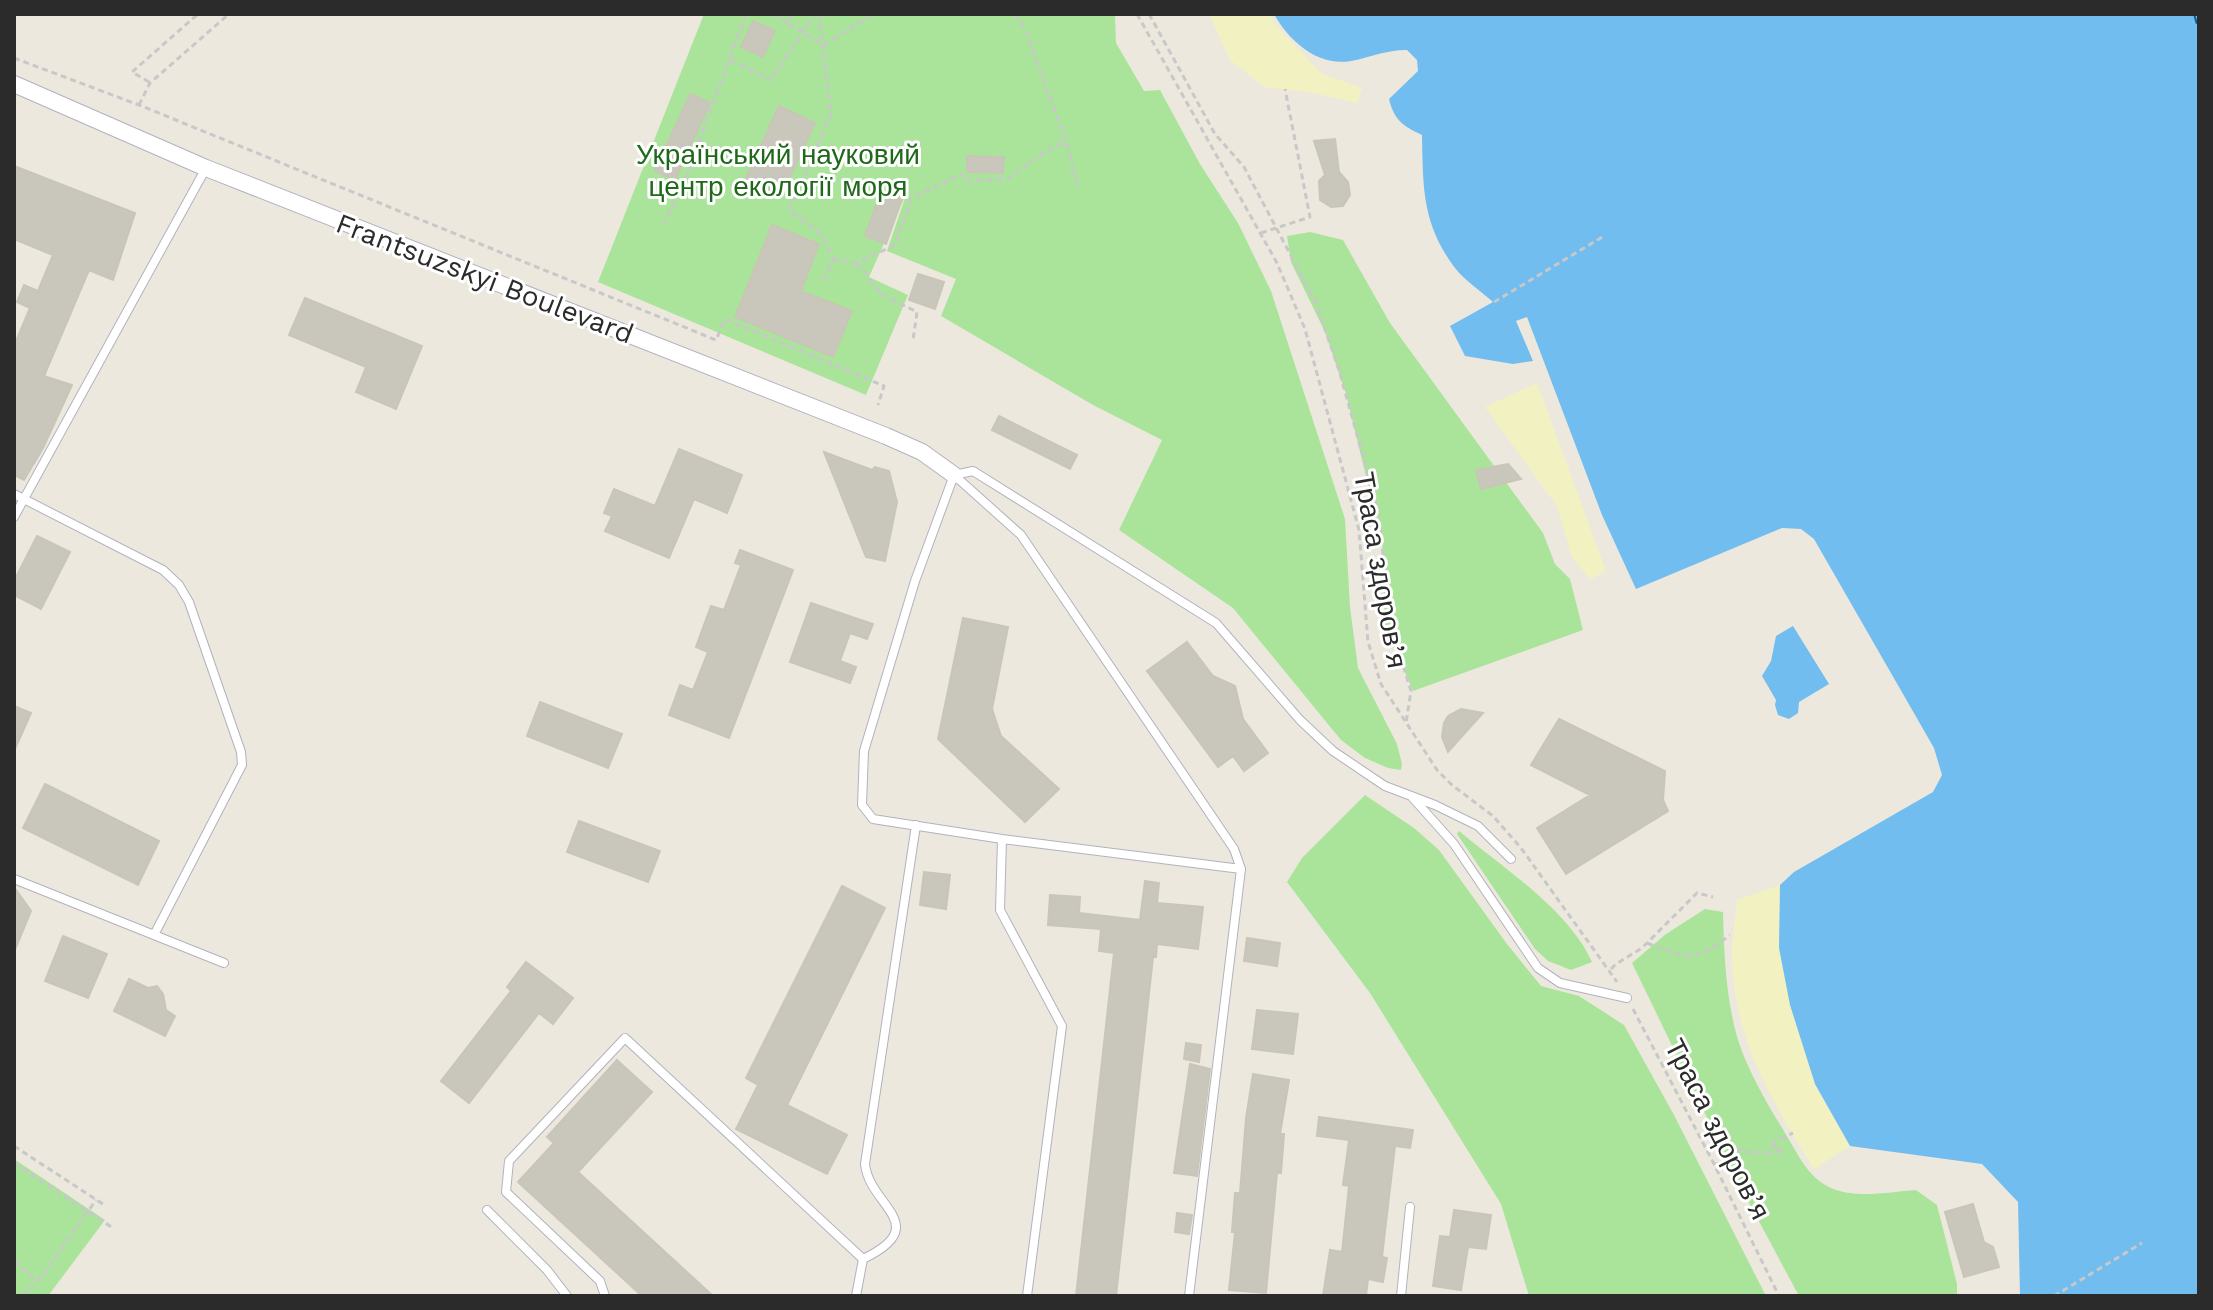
<svg xmlns="http://www.w3.org/2000/svg" width="2213" height="1310" font-family="'Work Sans',sans-serif">
<rect width="100%" height="100%" fill="#ede8de"/>
<path fill="#aae49a" d="M704,14H1115L1116,43L1144,91L1160,90L1200,164L1238,223L1271,291L1345,519L1350,607L1358,668L1397,744L1402,764L1401,770L1388,768L1365,758L1341,740L1233,608L1119,530L1162,440L1093,405L941,316L956,279L887,251L907,192L869,277L908,295L866,395L598,282Z
M1310,232L1343,240L1390,323L1543,533L1555,564L1570,579L1583,630L1413,691L1385,625L1382,542L1346,394L1325,332L1291,262L1287,236Z
M1365,795L1414,828L1439,850L1507,944L1541,986L1579,996L1624,1025L1674,1115L1766,1296H1529L1501,1204L1370,993L1287,882L1302,858Z
M1459,831C1503,868 1568,909 1592,962L1571,970L1548,961L1535,949L1457,834Z
M1705,909L1723,912C1724,955 1726,1004 1740,1046C1752,1079 1770,1108 1788,1138C1800,1158 1809,1178 1831,1188C1856,1199 1890,1192 1916,1190L1937,1205L1957,1284V1296H1799L1741,1188L1632,963L1666,934Z
M14,1159L105,1220L48,1296H14Z"/>
<path fill="#f2f1c1" d="M1209,14H1270L1274,23L1322,74L1362,88L1357,103L1309,92L1264,87L1230,60Z
M1537,383L1606,571L1590,579L1572,557L1557,506L1485,407Z
M1780,885L1779,948L1815,1084L1850,1146L1814,1169C1771,1098 1734,1042 1732,955C1732,937 1736,918 1737,900Z"/>
<path fill="#71bdef" d="M1274,14H2199V1296H2020L2018,1202L1982,1164L1850,1146L1815,1084L1790,1005L1779,948L1780,885L1794,872L1933,792L1942,775L1934,748L1814,539L1801,529L1782,528L1636,589L1602,515L1527,317L1516,321L1533,361L1513,364L1465,356L1450,326L1493,302C1481,291 1465,281 1455,268C1422,224 1423,188 1422,135C1403,126 1394,120 1389,99L1418,71L1417,60L1407,50C1385,50 1372,57 1351,61C1318,67 1289,41 1274,14Z
M1793,626L1829,684L1799,702L1798,713L1789,719L1778,715L1775,705L1776,700L1762,676L1771,661L1776,636Z"/>
<g fill="none" stroke-linecap="round" stroke-linejoin="round">
<path stroke="#0d599e" stroke-width="2" stroke-dasharray="10 8" stroke-linecap="butt" d="M2194,14L2199,31"/>
</g>
<path fill="#c9c6bc" stroke="#c9c5b7" stroke-width="2" d="M753,21L775,31L763,57L741,47Z
M690,94L710,103L675,180L655,171Z
M779,106L815,123L781,196L745,180Z
M1335,139L1339,172L1348,182L1350,195L1343,206L1331,207L1320,200L1319,181L1325,175L1314,141Z
M967,156L1004,157L1003,173L967,172Z
M14,166L135,213L113,280L89,270L44,376L72,385L43,448L24,480L14,475V346L30,308L17,302L24,285L38,291L53,255L14,239Z
M881,192L902,199L886,244L865,236Z
M772,225L819,244L801,291L852,311L833,357L735,317Z
M918,274L944,282L935,309L909,300Z
M305,298L422,346L396,409L356,392L366,367L289,335Z
M999,416L1077,455L1070,469L992,430Z
M679,449L742,475L727,513L694,499L669,558L605,531L612,516L604,513L614,489L655,506Z
M824,452L872,470L875,467L889,471L897,502L885,561L866,557Z
M1508,464L1521,479L1481,489L1476,470Z
M37,536L70,552L41,609L14,595V581Z
M740,550L793,570L729,738L669,715L680,685L693,690L708,652L696,647L711,606L724,610L741,565L735,563Z
M811,603L873,624L867,639L850,633L840,661L856,667L850,683L790,662Z
M963,618L1008,627L992,709L1001,736L1059,789L1025,822L938,739Z
M1187,642L1213,676L1235,686L1243,719L1268,753L1244,771L1233,756L1218,767L1147,671Z
M540,702L622,734L608,768L527,736Z
M14,706L31,713L14,751Z
M1461,709L1483,713L1448,752L1442,737L1444,723L1448,716Z
M1559,719L1665,771L1663,800L1668,811L1566,874L1537,828L1590,795L1531,765Z
M45,784L159,841L138,885L23,828Z
M579,821L660,851L648,882L567,852Z
M924,872L950,875L946,909L920,905Z
M1145,881L1159,883L1157,903L1203,907L1198,949L1157,944L1156,957H1153L1116,1296H1076L1114,953L1099,951L1101,929L1048,925L1050,895L1080,897L1079,913L1140,920Z
M842,886L885,908L787,1105L847,1135L827,1174L736,1129L758,1085L746,1078Z
M14,887L31,911L14,952Z
M63,936L107,954L88,998L45,981Z
M1247,938L1280,943L1277,966L1244,961Z
M526,962L573,998L553,1024L539,1013L469,1103L441,1081L511,991L507,987Z
M129,979L148,988L157,986L163,994L166,1010L175,1016L165,1036L114,1011Z
M1257,1010L1298,1014L1293,1054L1252,1049Z
M1186,1043L1201,1045L1199,1062L1184,1059Z
M617,1060L652,1092L578,1172L713,1296H642L518,1182L554,1143L547,1137Z
M1190,1064L1210,1069L1197,1176L1174,1173Z
M1253,1074L1289,1080L1280,1134H1284L1281,1173H1277L1266,1293L1229,1290L1235,1232H1232L1235,1193H1240L1246,1118Z
M1319,1117L1413,1130L1410,1148L1395,1146L1382,1257L1387,1258L1383,1282L1368,1279L1366,1296H1323L1330,1250L1342,1252L1349,1186L1343,1185L1349,1140L1317,1136Z
M1973,1204L1984,1242L1993,1247L1999,1267L1964,1277L1945,1212Z
M1454,1210L1491,1215L1486,1249L1468,1247L1461,1290L1433,1286L1440,1236L1450,1237Z
M1177,1213L1192,1215L1189,1234L1175,1232Z"/>
<g fill="none" stroke-linecap="round" stroke-linejoin="round">
<defs>
<path id="service" d="M954,475L1021,535L1234,849L1241,869L1189,1296
M954,475L915,581L864,751L862,805L873,819L1002,839L1241,869
M954,475L973,471L1216,623L1300,720L1333,751L1385,786L1435,805L1478,826L1511,859
M14,494L163,570L179,585L189,602L241,752L242,765L154,935
M14,517L206,168
M1412,797L1454,844L1538,968L1560,983L1627,998
M1002,839L1000,910L1062,1026L1027,1296
M14,879L224,963
M487,1210L547,1270L567,1296
M863,1259C934,1225 869,1206 865,1164L916,825
M605,1296L600,1281L506,1192L509,1161L625,1038L863,1259
M856,1296L863,1259
M1401,1296L1410,1207"/>
<path id="minor" d="M14,84L206,168L886,436L922,452L954,475"/>
</defs>
<use href="#service" stroke="#b1b2bf" stroke-width="10"/>
<use href="#minor" stroke="#b1b2bf" stroke-width="18"/>
<path stroke="#c8c8c8" stroke-width="3" stroke-dasharray="6 4" stroke-linecap="butt" d="M774,14L789,24
M790,14L789,24L824,45
M819,14L831,114L789,210L822,235L833,259L824,280
M1015,14L1026,32L1066,141L1078,187
M1137,14L1277,263L1305,329L1359,530L1368,642L1381,684L1437,770L1452,785L1493,816L1521,848L1617,982
M1149,14L1215,134L1244,167L1316,303L1339,370L1378,511L1392,629L1411,691L1406,723
M824,45L873,14
M14,58L139,105L716,340L725,319L884,386L878,405
M731,60L771,80L815,14
M149,82L132,72L198,14
M139,105L150,83L229,14
M664,225L688,171L746,14
M1261,233L1310,217L1285,89
M833,259L857,263L895,245L911,199L961,174L967,181L1007,179L1045,152L1066,141
M857,263L881,294L917,312L913,340
M1494,302L1604,236
M1647,943C1687,959 1694,963 1730,935
M1611,969L1616,964L1642,948L1697,893L1713,897
M1633,1009L1714,1164L1779,1296
M14,1146L106,1206
M14,1163L113,1228
M1714,1164L1734,1161L1738,1150C1752,1153 1768,1154 1781,1151L1770,1143L1793,1133
M14,1261L37,1281
M23,1296L43,1275L96,1200
M2054,1296L2142,1243"/>
<use href="#service" stroke="#fff" stroke-width="8"/>
<use href="#minor" stroke="#fff" stroke-width="16"/>
</g>
<g text-anchor="middle" stroke-width="6" stroke-linejoin="round" paint-order="stroke">
<g font-size="28" fill="#20691a" stroke="#fff">
<text x="778" y="164">Український науковий<tspan x="778" dy="32">центр екології моря</tspan></text>
</g>
<g font-size="28" fill="#2b2b2b" stroke="#fff">
<text transform="translate(485 278) rotate(21)" y="10">Frantsuzskyi Boulevard</text>
<text transform="translate(1381 570) rotate(80)" y="10">Траса здоров’я</text>
<text transform="translate(1718 1129) rotate(63)" y="10">Траса здоров’я</text>
</g>
</g>
<rect width="2213" height="1310" fill="none" stroke="#2b2b2b" stroke-width="32"/>
</svg>
